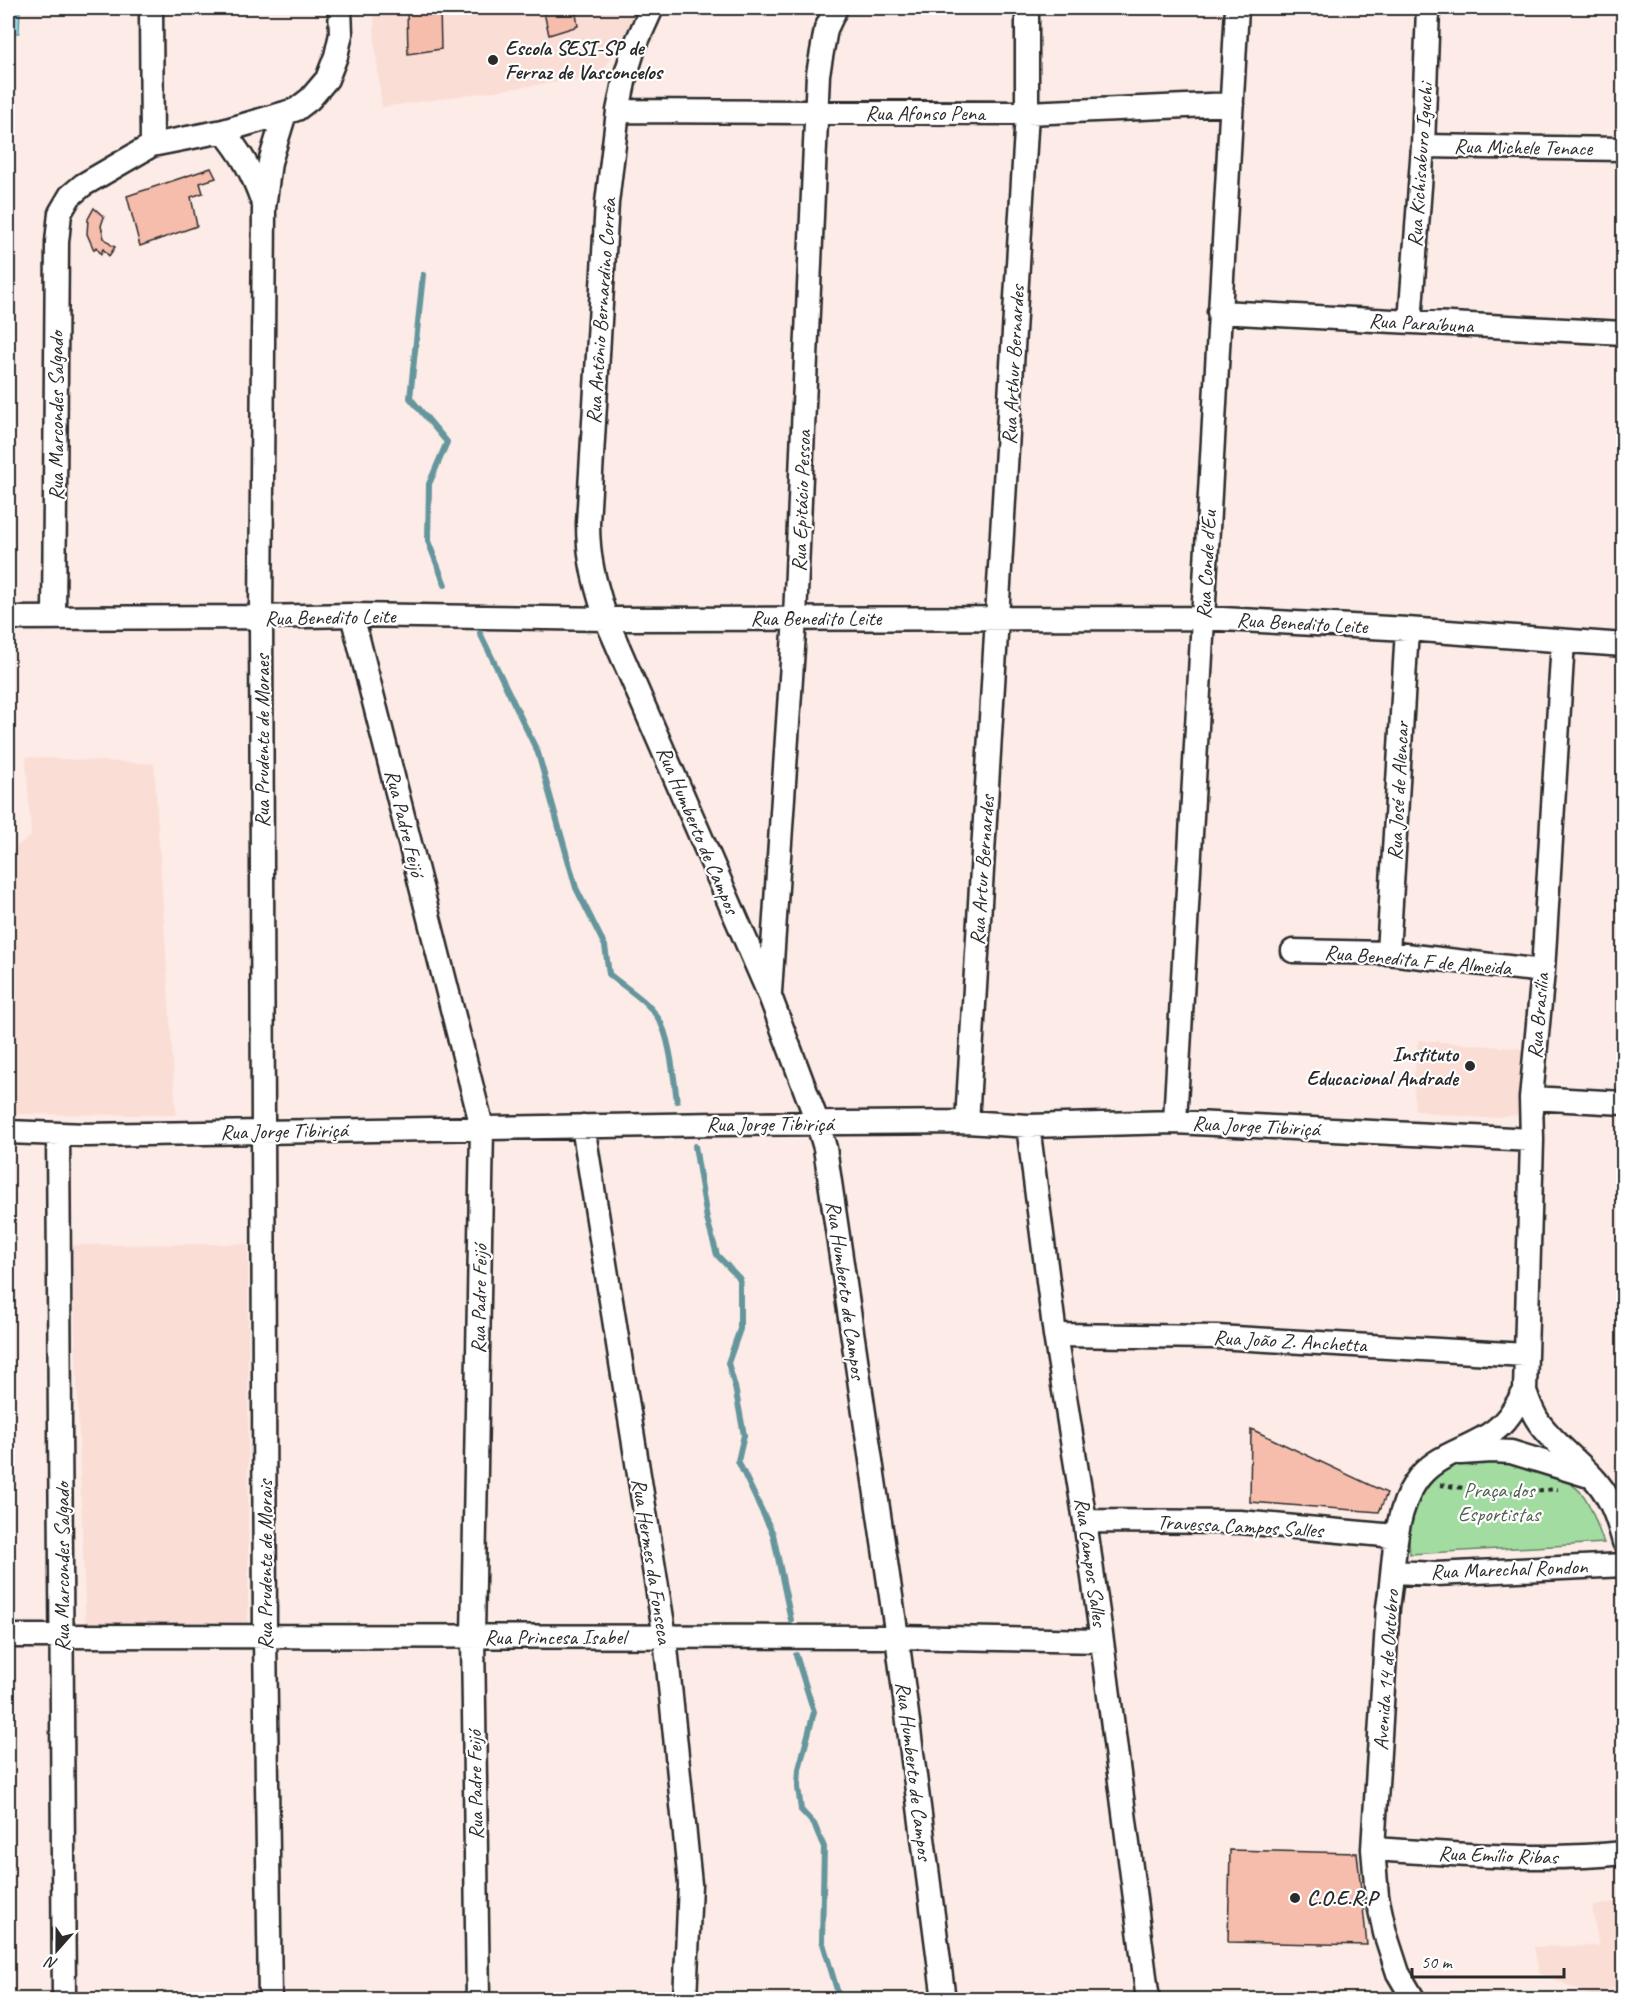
<svg xmlns="http://www.w3.org/2000/svg" width="1631" height="2007" font-family="Caveat,sans-serif">
<rect width="100%" height="100%" fill="#fcebe6"/>
<filter id="ink" filterUnits="userSpaceOnUse"><feTurbulence type="fractalNoise" baseFrequency=".0167" numOctaves="2"/><feDisplacementMap in="SourceGraphic" scale="12" xChannelSelector="R" yChannelSelector="G"/><feConvolveMatrix kernelMatrix="1 2 1 2 8 2 1 2 1" color-interpolation-filters="sRGB"/></filter>
<g filter="url(#ink)">
<path fill="#faddd5" d="M374,8H640L600,76L382,107L375,44Z
M26,757L154,764L176,1115L8,1114V853L31,836Z
M1418,1040L1525,1049L1523,1103L1517,1115L1484,1118L1438,1114L1415,1110L1414,1082Z
M248,1244V1625L86,1632L72,1245Z
M1623,1900V1981L1596,1997L1539,1973L1534,1947L1599,1946L1592,1907Z"/>
<path fill="#a2dca1" stroke="#668466" stroke-width="1.5" d="M1483,1457C1512,1464 1564,1470 1583,1495C1592,1506 1598,1529 1604,1543L1410,1554L1408,1529L1417,1500L1438,1475L1463,1461Z"/>
<path fill="#8ddde9" stroke="#66969d" stroke-width="1.5" d="M8,8H20L19,33H8Z"/>
<g fill="none" stroke-linecap="round" stroke-linejoin="round">
<path stroke="#66969d" stroke-width="6" d="M423,275L410,398L447,442L429,484L428,541L445,585
M480,633L538,753L576,888L605,946L609,974C625,988 646,999 658,1018C670,1035 674,1080 677,1101
M695,1146L707,1219L717,1255L740,1279V1329L728,1363L735,1387L744,1435L738,1461L773,1534L791,1620
M796,1655L814,1712L799,1769L798,1787L801,1810L814,1824L824,1847L822,1940L840,2000"/>
</g>
<path fill="#f6bdac" stroke="#2b2b2b" stroke-width="1.5" d="M407,8H440L441,49L408,54Z
M543,8H575L578,26L549,35Z
M211,168L216,178L200,183L203,193L191,197L197,226L140,246L127,196Z
M94,208L104,217L101,226L104,238L111,245L115,247L109,256L103,249L101,254L96,247L94,250L87,234L88,219Z
M1251,1429L1387,1493L1379,1512L1250,1502Z
M1230,1850L1357,1853L1367,1945L1228,1942Z"/>
<g fill="none" stroke-linecap="round" stroke-linejoin="round">
<defs>
<path id="minor" d="M151,8L152,145
M652,8L634,48L625,77L618,111L607,203L588,523C588,561 595,583 606,619L770,996L818,1124L825,1148L897,1637L944,2000
M618,111L1027,113L1232,104
M223,131C242,154 252,172 262,200
M1423,146L1624,149
M1219,312L1624,333
M1410,322L1423,146L1428,8
M352,615L482,1127L473,1637L478,2000
M8,618L261,617L352,615L606,619L1203,618L1407,629L1624,645
M54,618L57,242L60,213L70,196L83,185L152,145L223,131L285,113L297,109L310,99L327,79L336,56L341,34L340,8
M1563,641L1543,971L1531,1098L1532,1140L1525,1391C1529,1403 1533,1415 1541,1425C1557,1446 1580,1462 1597,1482C1612,1500 1618,1520 1624,1542
M1293,951L1388,953L1543,971
M1388,953L1407,629
M770,992L795,618L818,74L826,29L836,8
M1531,1098L1624,1103
M967,1122L1027,113V8
M1175,1122L1237,8
M583,1126L665,1637L690,1884L685,2000
M1028,1126L1055,1335L1085,1521L1102,1641L1148,2000
M8,1132L86,1135L719,1124L967,1122L1028,1126L1175,1122L1532,1140
M58,1134L64,2000
M1055,1335L1217,1337L1525,1355
M1461,1453L1492,1451L1511,1452L1586,1475
M1085,1521L1240,1522L1395,1536
M1394,1572L1436,1574L1624,1565
M8,1636L897,1637L1102,1641
M1373,1849C1457,1854 1540,1862 1624,1853
M270,2000L265,1636L261,617L264,208L270,162L285,113
M1414,2000L1398,1973L1385,1933L1377,1896L1373,1849L1388,1607C1395,1566 1392,1518 1415,1483C1433,1454 1469,1450 1494,1431C1508,1421 1516,1405 1525,1391"/>
</defs>
<use href="#minor" stroke="#2b2b2b" stroke-width="27"/>
<path stroke="#2b2b2b" stroke-width="4" stroke-dasharray="4.5 4.5" stroke-linecap="butt" d="M1440,1485L1504,1493L1558,1489"/>
<use href="#minor" stroke="#fff" stroke-width="22"/>
</g>
</g>
<g fill="#2b2b2b" stroke="#fff" stroke-width="2">
<circle cx="493" cy="60" r="6"/>
<circle cx="1470" cy="1066" r="6"/>
<circle cx="1295" cy="1898" r="6"/>
</g>
<g text-anchor="middle" stroke-width="4.5" stroke-linejoin="round" paint-order="stroke">
<g font-size="21" font-weight="bold" fill="#2b2b2b" stroke="#fff" text-anchor="start">
<text x="505" y="55">Escola SESI-SP de<tspan x="505" dy="24">Ferraz de Vasconcelos</tspan></text>
<text x="1458" y="1061" text-anchor="end">Instituto<tspan x="1458" dy="24">Educacional Andrade</tspan></text>
<text x="1307" y="1905">C.O.E.R.P</text>
</g>
<g font-size="21" fill="#2b2b2b" stroke="#fff">
<text x="925" y="120">Rua Afonso Pena</text>
<text transform="translate(1523 147) rotate(1)" y="7">Rua Michele Tenace</text>
<text transform="translate(1420 165) rotate(-86)" y="7">Rua Kichisaburo Iguchi</text>
<text transform="translate(601 311) rotate(-86)" y="7">Rua Antônio Bernardino Corrêa</text>
<text transform="translate(1421 323) rotate(3)" y="7">Rua Paraíbuna</text>
<text transform="translate(1013 365) rotate(-87)" y="7">Rua Arthur Bernardes</text>
<text transform="translate(56 416) rotate(-90)" y="7">Rua Marcondes Salgado</text>
<text transform="translate(801 501) rotate(-88)" y="7">Rua Epitácio Pessoa</text>
<text transform="translate(1206 565) rotate(-87)" y="7">Rua Conde d'Eu</text>
<text transform="translate(330 617) rotate(-1)" y="7">Rua Benedito Leite</text>
<text x="816" y="625">Rua Benedito Leite</text>
<text transform="translate(1302 623) rotate(3)" y="7">Rua Benedito Leite</text>
<text transform="translate(262 741) rotate(-90)" y="7">Rua Prudente de Moraes</text>
<text transform="translate(1398 791) rotate(-87)" y="7">Rua José de Alencar</text>
<text transform="translate(405 823) rotate(76)" y="7">Rua Padre Feijó</text>
<text transform="translate(698 830) rotate(67)" y="7">Rua Humberto de Campos</text>
<text transform="translate(982 870) rotate(-86)" y="7">Rua Artur Bernardes</text>
<text transform="translate(1418 960) rotate(5)" y="7">Rua Benedita F de Almeida</text>
<text transform="translate(1538 1016) rotate(-85)" y="7">Rua Brasília</text>
<text x="770" y="1131">Rua Jorge Tibiriçá</text>
<text transform="translate(1256 1126) rotate(3)" y="7">Rua Jorge Tibiriçá</text>
<text transform="translate(284 1131) rotate(-1)" y="7">Rua Jorge Tibiriçá</text>
<text transform="translate(846 1290) rotate(82)" y="7">Rua Humberto de Campos</text>
<text transform="translate(479 1299) rotate(-89)" y="7">Rua Padre Feijó</text>
<text transform="translate(1290 1341) rotate(3)" y="7">Rua João Z. Anchetta</text>
<text transform="translate(1240 1526) rotate(3)" y="7">Travessa Campos Salles</text>
<text transform="translate(652 1561) rotate(81)" y="7">Rua Hermes da Fonseca</text>
<text transform="translate(1091 1562) rotate(82)" y="7">Rua Campos Salles</text>
<text transform="translate(265 1565) rotate(-90)" y="7">Rua Prudente de Morais</text>
<text transform="translate(62 1567) rotate(-90)" y="7">Rua Marcondes Salgado</text>
<text transform="translate(1509 1569) rotate(-2)" y="7">Rua Marechal Rondon</text>
<text x="555" y="1644">Rua Princesa Isabel</text>
<text transform="translate(1386 1670) rotate(-86)" y="7">Avenida 14 de Outubro</text>
<text transform="translate(914 1771) rotate(83)" y="7">Rua Humberto de Campos</text>
<text transform="translate(475 1785) rotate(-91)" y="7">Rua Padre Feijó</text>
<text transform="translate(1498 1855) rotate(2)" y="7">Rua Emílio Ribas</text>
</g>
<g font-size="21" fill="#4f604e" stroke="#fff">
<text x="1499" y="1497">Praça dos<tspan x="1499" dy="24">Esportistas</tspan></text>
</g>
</g>
<rect width="1631" height="2007" fill="none" stroke="#fff" stroke-width="30"/>
<rect x="15" y="15" width="1601" height="1977" fill="none" stroke="#2b2b2b" stroke-width="2" filter="url(#ink)"/>
<g transform="translate(57 1950) rotate(201)" stroke="#ffffff" stroke-width="4.5" paint-order="stroke">
<path d="M0-4.5L10 22L0 15L-10 22Z" fill="#2b2b2b"/>
<text y="-9" font-size="16" font-weight="bold" text-anchor="middle" fill="#2b2b2b">N</text>
</g>
<path d="M1412 1968v9h152v-9" fill="none" stroke="#2b2b2b" stroke-width="3"/>
<text x="1421" y="1968" font-size="18" fill="#2b2b2b" stroke="#ffffff" stroke-width="4.5" paint-order="stroke">50 m</text>
</svg>
